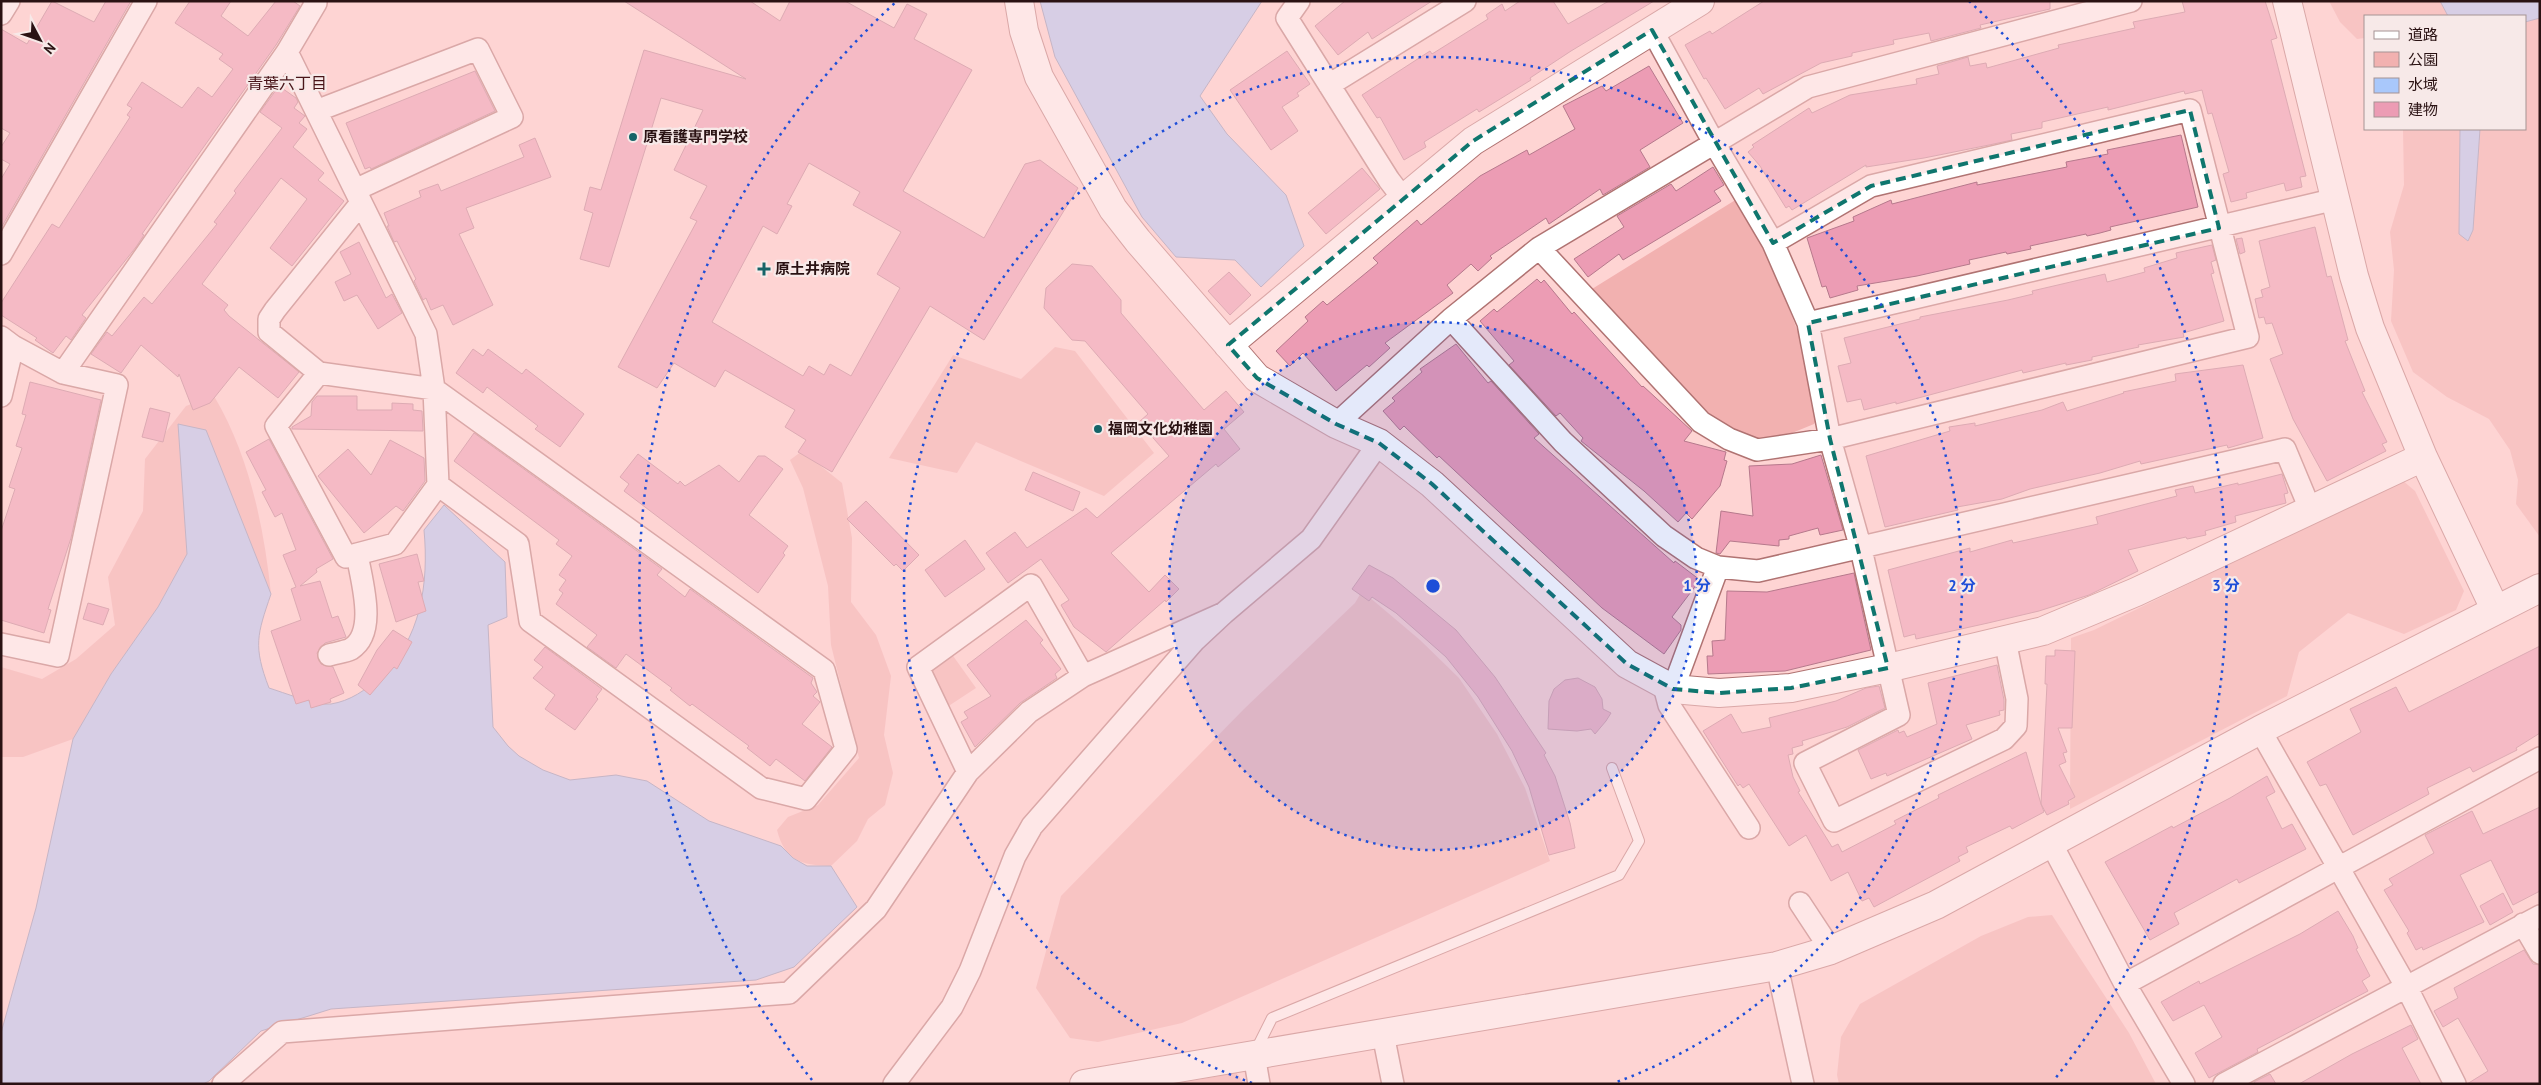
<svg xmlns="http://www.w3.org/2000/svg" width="2541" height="1085" font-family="'PT Sans','Noto Sans JP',sans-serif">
<rect width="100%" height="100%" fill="#fed4d3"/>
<path fill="#f2b1b0" d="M2329,1H2440L2448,16H2365V38L2357,39L2340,22Z
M2540,18V537L2516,504L2518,480L2510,450L2489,419L2447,397L2413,372L2391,321L2394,270L2390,232L2404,185L2403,129H2460L2459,234L2468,240L2473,230L2480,129H2525V22Z
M1737,199L1766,249L1798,332L1818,417L1814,424L1775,440L1743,437L1711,415L1663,369L1592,289Z
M1055,347L1075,351L1154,453L1104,496L976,442L957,473L889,458L953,355L1021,379Z
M214,396C249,455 264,526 271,594L212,446L179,424L187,554L158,607L111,674L73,739L23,757H1V667L42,679L76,659L115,625L108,577L143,511L145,459L186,406Z
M802,451L842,483L852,538L851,602L876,635L891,676L884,735L893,773L885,805L868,819L857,841L831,866C801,865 785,861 777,830L788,817L818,805L859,758L831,645L828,586L803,488L790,460Z
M2402,480L2415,491L2464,591L2456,610L2404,634L2348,613L2299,652L2287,696L2070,809L2071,638L2094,630Z
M1362,591L1420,640L1459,678L1497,734L1525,788L1550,861L1182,1023L1098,1042L1070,1038L1036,988L1061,896L1244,709L1355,603Z
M951,653L976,688L947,707L928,669Z
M2052,915L2129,1033L2156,1084H1839L1837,1075L1841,1037L1860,1004L1981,936L2028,917Z
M1236,1072L1244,1084H1175L1236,1073Z"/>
<path fill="#a9c8fb" stroke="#8391b5" d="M1040,1H1262L1200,96L1227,134L1286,195L1304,246L1261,287L1235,260L1176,257L1142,217L1055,57Z
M2440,1H2540V18L2525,22V16H2448Z
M2460,129H2480L2473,230L2468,241L2459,234Z
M178,424L206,430L271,594C257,635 253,646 269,688C282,692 318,706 331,704C350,701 366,690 380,677C421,640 429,583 424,530L444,505L505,562L507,617L488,625L493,727L508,746L519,756L543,770L570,780L616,775L647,781L709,821L781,846L793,858L807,866H831L857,907L794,967L756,980L331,1009L261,1031L209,1081L203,1084H1V1033L36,908L73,739L111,674L158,607L187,554Z"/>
<path fill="#ec9cb4" stroke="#b6798c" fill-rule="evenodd" d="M52,1L94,22L106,1H131L1,228V179L10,164L1,159V147L10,133L1,128V29L27,44Z
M190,1H231L221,16L248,36L276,1H293L300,6L276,45L142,234L144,235L136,247L82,315L86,318L71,340L66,336L53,353L35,340L37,338L1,315V303L52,224L59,228L89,181L130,117L127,115L132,108L127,105L142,82L182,108L198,87L212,97L233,69L219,59L223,54L175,23Z
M624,1H750L780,21L790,1H845L894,28L907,4L927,14L914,39L972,70L903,191L984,238L1025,164L1040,160L1078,188L984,340L930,306L832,472L798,452L806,440L785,427L795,410L725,370L715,387L674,363L657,388L618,367L697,221L690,218L707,186L674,170L703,110L661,98L609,267L580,259L593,213L584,210L590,187L601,190L644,50L746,79ZM809,163L860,192L853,205L901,232L877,274L900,288L851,376L830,364L824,375L809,366L803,376L712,322L763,226L777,234L792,206L787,204Z
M1345,1H1432L1372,39L1368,32L1338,55L1315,26Z
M1520,1H1553L1568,24L1609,1H1654L1571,51L1530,78L1531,80L1479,112L1477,109L1424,142L1426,147L1404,160L1380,117L1377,118L1362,95L1430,51L1432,54L1488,19L1486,15L1502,4L1505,11Z
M1764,1H2050V9L1980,25L1981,28L1931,41L1929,33L1893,40L1894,44L1852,53V56L1821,63L1763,94L1759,88L1725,109L1706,78L1704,79L1685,45L1710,31L1712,34Z
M2182,1H2265L2277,38L2271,40L2306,176L2300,177L2302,187L2286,191L2284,183L2246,193L2247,198L2231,202L2223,174L2229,172L2212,113L2208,114L2202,90L2185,94L2184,91L2108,110V107L2042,122V128L2011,134L2012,140L1989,145L1924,158L1866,167V165L1792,210L1789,206L1786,208L1760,166L1748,152L1754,147L1752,145L1809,108L1812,113L1850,95L1917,84L1916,79L1939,74L1937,66L1968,57L1970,66L1986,63L1987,68L2059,48L2058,45L2135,28L2133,22L2185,12Z
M1287,51L1310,84L1297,93L1299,96L1282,107L1298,131L1271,150L1230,90Z
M1649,66L1683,123L1640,150L1650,167L1603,195L1600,189L1549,224L1546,218L1490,256L1492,258L1478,271L1471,264L1447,285L1453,293L1385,343L1390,348L1369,367L1367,365L1336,391L1303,353L1290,366L1276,351L1308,321L1305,317L1323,301L1327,305L1378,263L1373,258L1417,220L1421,225L1480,176L1527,150L1529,155L1575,129L1563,106L1602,86L1606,91Z
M475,71L495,111L371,169L370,167L365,169L346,123Z
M279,86L296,98L298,102L294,108L305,116L299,123L307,129L293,147L324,173L318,180L344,201L292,266L270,248L307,199L281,178L202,284L228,305L224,310L229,316L299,372L278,398L239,367L210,403L193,410L179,374L178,377L141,345L121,373L91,354L107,332L112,336L144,297L152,304L217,224L214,222L236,193L234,191L282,128L260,112Z
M2181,135L2198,207L2110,227L2111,230L2100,233L2087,236L2086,234L2030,246L2031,249L2007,254L2006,252L1969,260L1970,264L1917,276L1857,286L1858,290L1830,298L1826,286L1822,287L1807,238L1854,221L1853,217L1891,200L1892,204L1977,182V185L2067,167L2066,162L2108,154L2107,150Z
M535,138L551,177L466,208L474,228L459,234L493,305L453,325L443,305L431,310L426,298L423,300L414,281L416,279L397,241L394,242L387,226H389L384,213L421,197L419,191L438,184L441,191L524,157L519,145Z
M1713,167L1724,185L1714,191L1721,201L1623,260L1619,254L1588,277L1574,259L1624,227L1617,216L1671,184L1676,191Z
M1362,168L1380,189L1326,234L1308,213Z
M2315,227L2327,277L2331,276L2348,340L2345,341L2365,391L2362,392L2387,442L2382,444L2386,451L2327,481L2293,419L2270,359L2283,354L2272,323L2266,324L2264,317L2259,318L2255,299L2263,297L2261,290L2270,287L2259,241Z
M2242,238L2245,252L2240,254L2236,239Z
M359,242L386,298L392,294L402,313L378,329L357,295L344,301L335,282L351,274L340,252Z
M2212,245L2216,260L2211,262L2214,273L2211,274L2224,321L2183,333L2184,337L2138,345L2139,347L2092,357V360L2066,365V363L2023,373L2022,370L1896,404V402L1864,410L1861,399L1847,402L1838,366L1851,363L1844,338L1920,319V317L2008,300L2033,294L2032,291L2105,274L2107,282L2145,272L2144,268L2177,258L2176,253Z
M1072,264L1092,266L1121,300V313L1204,410L1226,391L1244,412L1224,429L1240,449L1218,467L1216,464L1111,553L1149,592L1165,575L1179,589L1166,602L1165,600L1106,652L1074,627L1061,605L1069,600L1041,559L1008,583L986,553L1015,532L1027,548L1086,508L1097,518L1169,456L1139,422L1148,414L1085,341L1072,340L1044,308L1046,288Z
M1229,272L1251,295L1230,315L1208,291Z
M1537,279L1541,283L1544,280L1572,314L1574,312L1642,387L1643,386L1692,431L1684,441L1726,452L1724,460L1727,461L1720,486L1692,519L1686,513L1678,522L1644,491L1581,441L1583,438L1560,413L1556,416L1509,365L1514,361L1480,321L1494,309L1497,312Z
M1456,344L1488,383L1491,381L1539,434L1534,438L1544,447L1674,563L1675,561L1700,580L1672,617L1681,625V630L1664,654L1602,608L1439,456L1437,458L1404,426L1400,430L1383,411L1395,401L1392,398L1422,372L1420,369Z
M473,349L483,356L488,349L522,374L526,369L584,414L560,447L535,429L538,426L487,387L483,393L456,373Z
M2243,365L2263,438L2228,448L2227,445L2141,464L2140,461L2100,473L2030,489L2002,499L1957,507L1958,510L1885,527L1866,456L1950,431L1949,427L1975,423V426L2042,410L2063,402L2067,411L2124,393L2123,392L2176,381L2175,374Z
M30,382L101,400L71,538L48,609L51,610L44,633L1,620V531L15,489L9,487L22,448L16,446L26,415L22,414Z
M317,396H357V410H392V403L413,404V410L422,411L423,431L292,429V427L311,416L312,402Z
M150,408L170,413L163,442L142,437Z
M474,433L662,569L657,575L685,597L690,589L813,678L811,683L817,692L813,696L820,702L802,724L832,747L805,781L776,759L770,766L747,748L749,746L692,704L690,706L670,690L672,688L626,654L616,668L587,647L597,635L556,604L563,593L559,590L566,580L559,575L572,556L556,544L559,540L454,461Z
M269,439L333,559L316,569L317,572L300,586L320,581L332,618L338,616L346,637L325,643L317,653L321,664L333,667L344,693L330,699L331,702L311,708L309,700L296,704L271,631L301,620L291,589L296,587L283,555L296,550L282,513L275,517L262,492L266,490L246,452Z
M390,440L424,458L425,481L403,511L396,506L364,533L318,476L348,449L371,475Z
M638,454L678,484L680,481L685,486L719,465L739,482L758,456H765L783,469L749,515L788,546L783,553L785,555L758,593L624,491L629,484L620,477Z
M1821,455L1843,530L1820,535L1818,528L1789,536V539L1779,540V546L1730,541L1720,554L1716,553L1721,511L1753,516L1749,466L1792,464Z
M1033,472L1080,492L1073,511L1025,490Z
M2282,474L2288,493L2284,494L2286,503L2235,516L2236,522L2205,531L2206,535L2187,539L2186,537L2128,550L2138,571L2089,595L2039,611L1988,623L1916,639L1915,634L1904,637L1888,570L1970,548V552L2012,540L2013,543L2098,524L2096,517L2177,496L2175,490L2193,486L2195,493L2238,483V485Z
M866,501L919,555L903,571L896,564L894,566L847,519Z
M965,540L985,569L945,597L925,570Z
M417,554L424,581L418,582L426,611L396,622L379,564Z
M1369,565L1393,578L1456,630L1495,677L1546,753L1544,755L1555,776L1570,823L1575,848L1549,855L1529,787L1512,751L1478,697L1446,657L1396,613L1372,597L1369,601L1352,589Z
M1854,573L1871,650L1785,671L1708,674L1707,656H1713L1712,641L1725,640L1727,591L1767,592Z
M88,603L109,609L103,625L83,619Z
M1026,620L1043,640L1040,643L1061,669L1055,674L1057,678L1020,703L975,747L961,722L968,718L964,712L991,696L967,665Z
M393,630L412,642L397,669L394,667L370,695L358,685L377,650Z
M2540,646V733L2516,748L2517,750L2473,772L2470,767L2427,788L2429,794L2353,835L2326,784L2320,786L2307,762L2361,732L2350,709L2396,687L2409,712Z
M545,647L602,689L596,697L598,699L575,730L545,709L555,695L533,678L543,667L534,660Z
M2055,650L2075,651L2072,728H2058L2067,752L2063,753L2066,762L2059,765L2075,797L2068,801L2069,804L2047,815L2041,804L2044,812L2012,829L2010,826L1966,847L1968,852L1958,857L1960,861L1874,907L1869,898L1862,901L1848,872L1831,881L1806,835L1789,846L1749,784L1743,788L1740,784L1738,786L1703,731L1731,714L1742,733L1771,727L1769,718L1836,701L1866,688L1879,686L1885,708L1847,727L1802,741L1803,745L1792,748L1793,754L1788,755L1793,777L1800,791L1798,792L1832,847L1838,844L1842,852L1896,824L1894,821L1939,798L1938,795L2026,752L2041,804L2047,684H2045L2046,656H2055Z
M1997,665L2004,700V710L1999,711L2000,715L1966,725L1972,739L1887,776L1886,773L1871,779L1858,750L1898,730L1899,733L1904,731L1907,737L1937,724L1928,683Z
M1578,678L1595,687L1602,699L1603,709L1611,713L1606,721L1595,734L1591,729L1577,731L1548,729L1549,701L1554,689L1565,680Z
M2267,776L2275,792L2266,797L2282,829L2292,824L2306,849L2239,883L2237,879L2174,913L2179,924L2150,940L2105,862L2172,826L2173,828L2230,798Z
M2540,807V891L2513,905L2491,860L2460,875L2484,922L2423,950L2422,947L2416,950L2407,933L2409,931L2384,890L2393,885L2389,879L2434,853L2425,835L2472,811L2483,834Z
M2503,893L2513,912L2490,925L2480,906Z
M2338,911L2353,936L2358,948L2356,949L2370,976L2362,981L2368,991L2257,1049L2258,1052L2209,1078L2195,1053L2222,1037L2204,1005L2173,1021L2161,1002L2199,981L2200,984L2300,934Z
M2524,950L2533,964L2540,965V1084H2467L2488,1071L2458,1018L2443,1027L2434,1011L2458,998L2454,988Z
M2411,1025L2418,1039L2402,1048L2421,1084H2299L2352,1054Z
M2270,1074L2276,1084H2255L2254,1082Z"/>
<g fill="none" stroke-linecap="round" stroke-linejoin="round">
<defs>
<path id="lane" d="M1255,1052L1272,1018L1619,875L1639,841L1612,768"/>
<path id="street" d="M1299,1L1287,18L1389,180L1402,197
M1,14L9,1
M1652,30L1714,143L1773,243L1808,323L1830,439L1861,549L1899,715L1805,763L1834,821L2004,739L2016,726L2017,699L2005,640
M287,52L426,334L434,389L824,670L846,749L806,799L761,788L530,621L518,544L438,485
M1329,85L1465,1
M316,111L478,49L512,117L355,190
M1539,248L1701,422L1729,439L1757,450L1830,439L2248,337L2190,110L1871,186L1773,243
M1,254L146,1
M1451,319L1563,442L1664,536L1696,558L1718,567L1758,571L2285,449L2310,509
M1808,323L2336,199
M1,337L13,346L63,373L287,52L316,3L314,1
M319,373L276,426L346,557L395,544L438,485L434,389L319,373L269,332V319L275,310L361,203
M1,396L13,346
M1336,424L1451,319L1539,248L1808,87L2131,1
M1,644L58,656L117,385L63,373
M329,655C335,653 345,652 351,649C378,632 361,580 357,554
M1664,686L1669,705L1749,828
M1673,689L1718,567
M2260,730L2407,988L2455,1084
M968,772L918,667L1031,585L1083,676
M2051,843L2125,984L2184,1084
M1800,903L1831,950
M2523,924L2540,953
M1777,966L1803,1084
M2125,984L2540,758
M1383,1034L1393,1084
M1254,1055L1259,1084
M223,1084L282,1032L789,993L876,909L968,772L1029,712L1083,676L1224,613
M894,1084L952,1007L970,971L1015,856L1032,826L1194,641L1224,613L1311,539L1379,443
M2224,1084L2540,916"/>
<path id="secondary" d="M1019,1L1024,31L1039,77L1113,209L1138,241L1257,378L1336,424L1379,443L1432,484L1627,664L1673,689L1719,693L1791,688L1888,668L2043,631L2136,592L2423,457
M2287,1L2354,276L2370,328L2423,457L2495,609
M1228,345L1473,141L1700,1
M1084,1084L1777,966L1831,950L1936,905L2260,730L2540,588"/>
</defs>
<use href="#lane" stroke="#b07372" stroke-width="12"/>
<use href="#street" stroke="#b07372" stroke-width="24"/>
<use href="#secondary" stroke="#b07372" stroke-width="30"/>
<use href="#lane" stroke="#fff" stroke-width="10"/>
<use href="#street" stroke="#fff" stroke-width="21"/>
<use href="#secondary" stroke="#fff" stroke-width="28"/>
</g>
<path d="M0 0H2541V1085H0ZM1652,30L1773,243L1871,186L2190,110L2219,228L1808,323L1830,439L1888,668L1791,688L1719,693L1673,689L1627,664L1432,484L1379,443L1336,424L1257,378L1228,345L1473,141Z" fill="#fed4d3" fill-opacity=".55" fill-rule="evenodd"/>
<path fill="none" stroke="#0f766e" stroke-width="4" stroke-dasharray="10 6" stroke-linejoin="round" d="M1652,30L1773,243L1871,186L2190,110L2219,228L1808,323L1830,439L1888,668L1791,688L1719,693L1673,689L1627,664L1432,484L1379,443L1336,424L1257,378L1228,345L1473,141Z"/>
<circle cx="1433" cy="586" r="264" fill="#1d4ed8" fill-opacity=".12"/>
<g fill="none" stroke="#1d4ed8" stroke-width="2.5" stroke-dasharray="2.5 5">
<circle cx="1433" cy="586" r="264"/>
<path d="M1252 1083A529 529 0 1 1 1614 1083"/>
<path d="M812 1080A793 793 0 0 1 897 1M1969 1A793 793 0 0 1 2054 1080"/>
</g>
<g fill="#156468" stroke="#f7e9e8" stroke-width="2">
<circle cx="633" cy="137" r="5"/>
<path d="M761.5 261.5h5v5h5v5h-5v5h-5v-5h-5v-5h5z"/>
<circle cx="1098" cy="429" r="5"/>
</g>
<g text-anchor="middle" stroke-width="4.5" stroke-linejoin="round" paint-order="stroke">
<g font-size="15" font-weight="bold" fill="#2a1213" stroke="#f7e9e8" text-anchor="start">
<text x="643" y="142">原看護専門学校</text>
<text x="775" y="274">原土井病院</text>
<text x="1108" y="434">福岡文化幼稚園</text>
</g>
<g font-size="16" fill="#491519" stroke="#f7e9e8">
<text x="287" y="89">青葉六丁目</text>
</g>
</g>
<circle cx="1433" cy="586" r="8" fill="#1d4ed8" stroke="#f7e9e8" stroke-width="2.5"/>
<g font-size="15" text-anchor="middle" font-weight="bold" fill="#1d4ed8" stroke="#f7e9e8" stroke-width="4.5" stroke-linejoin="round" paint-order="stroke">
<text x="1697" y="591">1 分</text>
<text x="1962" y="591">2 分</text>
<text x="2226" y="591">3 分</text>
</g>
<rect width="2541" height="1085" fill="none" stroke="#2a1213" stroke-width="5"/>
<rect x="2364" y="15" width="162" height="115" fill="#f7e9e8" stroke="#a59393"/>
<rect x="2374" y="31" width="25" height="8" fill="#ffffff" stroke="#a59393"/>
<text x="2408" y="40" font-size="15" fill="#2a1213">道路</text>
<rect x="2374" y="52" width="25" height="15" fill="#f2b1b0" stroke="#a59393"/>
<text x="2408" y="65" font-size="15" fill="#2a1213">公園</text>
<rect x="2374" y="78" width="25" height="15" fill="#a9c8fb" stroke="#a59393"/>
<text x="2408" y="90" font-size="15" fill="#2a1213">水域</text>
<rect x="2374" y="102" width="25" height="15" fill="#ec9cb4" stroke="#a59393"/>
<text x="2408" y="115" font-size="15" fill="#2a1213">建物</text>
<g transform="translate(40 40) rotate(131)" stroke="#f7e9e8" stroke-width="4" paint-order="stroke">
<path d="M0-4L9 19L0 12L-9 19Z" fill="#2a1213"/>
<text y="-8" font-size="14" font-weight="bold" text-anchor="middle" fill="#2a1213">N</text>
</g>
</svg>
